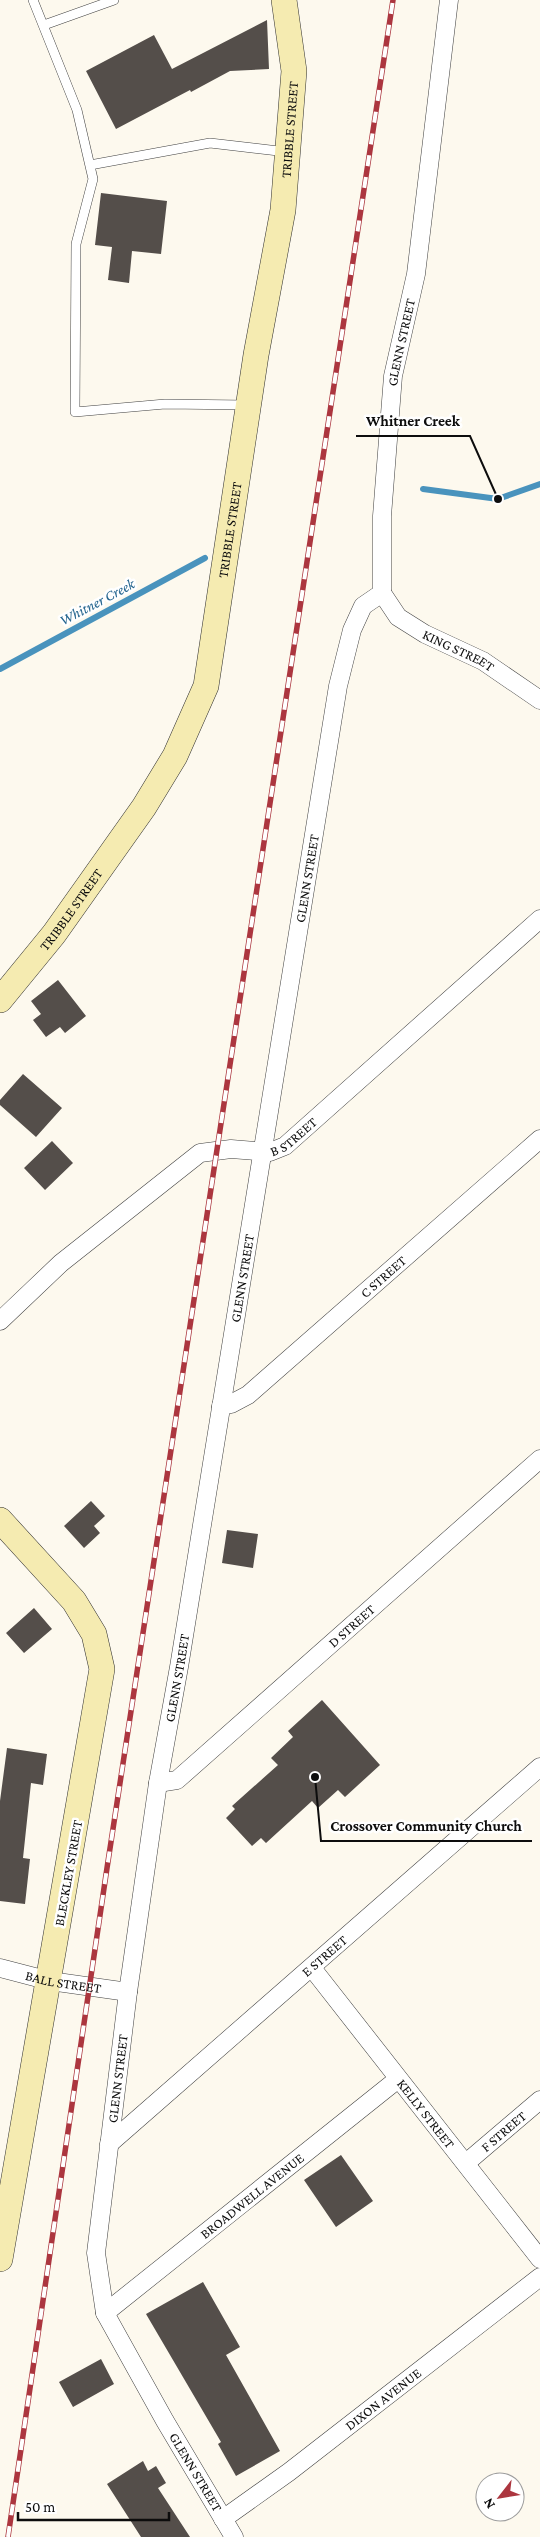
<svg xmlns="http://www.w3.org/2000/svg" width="540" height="2537" font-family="'Crimson Pro',serif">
<rect width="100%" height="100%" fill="#fdf9ee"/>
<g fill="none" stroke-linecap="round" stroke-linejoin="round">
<path stroke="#4993bd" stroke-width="6" d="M423,489L498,499L540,484
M0,669L205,558"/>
</g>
<path fill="#544e4a" d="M267,20L269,69L230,71L191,92L190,90L116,129L86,71L154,35L172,69Z
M101,193L167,201L161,254L132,251L129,283L108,280L112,247L95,245Z
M58,980L86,1016L65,1033L60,1027L46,1037L33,1020L41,1014L31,1001Z
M23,1074L62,1108L36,1137L0,1105V1100Z
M52,1141L73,1163L45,1190L24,1168Z
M91,1501L105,1516L94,1526L100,1533L84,1548L64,1526Z
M227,1530L258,1534L253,1568L222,1563Z
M34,1608L52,1629L24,1653L6,1633Z
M322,1700L380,1765L345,1797L338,1790L318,1808L312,1801L266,1843L261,1838L252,1846L226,1818L235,1809L232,1806L278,1765L271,1758L293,1737L288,1731Z
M7,1748L47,1754L43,1785L31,1783L23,1858L30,1859L25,1904L0,1901V1801Z
M341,2155L373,2201L336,2227L304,2180Z
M203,2282L240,2347L226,2355L280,2451L236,2476L218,2444L221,2442L146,2314Z
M101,2359L114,2384L73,2407L59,2382Z
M143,2461L148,2471L156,2466L166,2483L158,2488L190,2537H141L107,2484Z"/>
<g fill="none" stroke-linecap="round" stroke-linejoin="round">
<defs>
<path id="lane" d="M33,0L77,110L93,179L76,244L75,412L165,404L247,405
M44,25L114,0
M90,165L210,143L287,152"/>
<g id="street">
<path id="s1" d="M382,593V516L393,376L416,274L449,0"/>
<path id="s2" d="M382,593L398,617L425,634L483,661L540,700"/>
<path id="s3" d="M0,1321L61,1263L200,1153L231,1149L270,1152L285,1146L540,919"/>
<path id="s4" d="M221,1406L231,1404L248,1395L540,1139"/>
<path id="s5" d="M158,1783L177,1780L540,1459"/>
<path id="s6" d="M0,1968L50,1981L128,1992"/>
<path id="s7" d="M312,1968L540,2259"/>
<path id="s8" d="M109,2144L540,1767"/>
<path id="s9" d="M466,2163L540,2100"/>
<path id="s10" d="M105,2313L398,2079"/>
<path id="s11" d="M223,2519L289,2472L540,2277"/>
<path id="s12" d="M234,2537L165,2421L105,2313L96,2253L128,1992L158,1783L179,1667L338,686L352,630L363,606L382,593"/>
</g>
<g id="secondary">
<path id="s13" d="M0,1000L54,934L144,807L175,756L206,686L256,355L283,210L294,71L284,0"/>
<path d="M0,1520L74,1601L94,1634L102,1669L0,2259"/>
</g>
</defs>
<use href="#lane" stroke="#404040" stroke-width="10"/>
<use href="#street" stroke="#404040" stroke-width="19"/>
<use href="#secondary" stroke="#2f2f2f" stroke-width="26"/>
<use href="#lane" stroke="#fff" stroke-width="9"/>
<use href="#street" stroke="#fff" stroke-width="18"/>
<use href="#secondary" stroke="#f5ebb1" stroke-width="25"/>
<defs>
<path id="rail" d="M8,2537L107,1868L393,0"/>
</defs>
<use href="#rail" stroke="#ac363f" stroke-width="5.5"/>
<use href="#rail" stroke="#fff" stroke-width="4" stroke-dasharray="11" stroke-linecap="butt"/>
</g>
<g text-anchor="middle" stroke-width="5" stroke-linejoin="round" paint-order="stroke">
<g font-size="14" fill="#0d0d0d" stroke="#fff">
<text dy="5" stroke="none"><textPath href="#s13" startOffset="940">TRIBBLE STREET</textPath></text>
<text dy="5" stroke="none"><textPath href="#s1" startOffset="252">GLENN STREET</textPath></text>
<text dy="5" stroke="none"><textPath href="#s13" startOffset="535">TRIBBLE STREET</textPath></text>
<text dy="5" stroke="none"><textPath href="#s2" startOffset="98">KING STREET</textPath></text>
<text dy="5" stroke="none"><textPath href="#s12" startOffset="1710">GLENN STREET</textPath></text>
<text dy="5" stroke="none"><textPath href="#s13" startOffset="115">TRIBBLE STREET</textPath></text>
<text dy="5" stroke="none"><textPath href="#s3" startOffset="360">B STREET</textPath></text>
<text dy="5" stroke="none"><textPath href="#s4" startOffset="209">C STREET</textPath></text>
<text dy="5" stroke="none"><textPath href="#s12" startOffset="1305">GLENN STREET</textPath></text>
<text dy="5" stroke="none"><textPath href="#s5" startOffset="252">D STREET</textPath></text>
<text dy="5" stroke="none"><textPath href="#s12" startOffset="900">GLENN STREET</textPath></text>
<text transform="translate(68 1873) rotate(-80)" y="5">BLECKLEY STREET</text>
<text dy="5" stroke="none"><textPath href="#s8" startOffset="286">E STREET</textPath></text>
<text dy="5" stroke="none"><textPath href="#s6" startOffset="65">BALL STREET</textPath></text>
<text dy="5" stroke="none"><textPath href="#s12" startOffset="495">GLENN STREET</textPath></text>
<text dy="5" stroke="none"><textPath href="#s7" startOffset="185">KELLY STREET</textPath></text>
<text dy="5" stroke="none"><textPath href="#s9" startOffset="49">F STREET</textPath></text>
<text dy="5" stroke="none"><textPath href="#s10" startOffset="188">BROADWELL AVENUE</textPath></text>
<text dy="5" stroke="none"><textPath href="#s11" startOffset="200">DIXON AVENUE</textPath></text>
<text transform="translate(196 2472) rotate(59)" y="5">GLENN STREET</text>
</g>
<g font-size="15" font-style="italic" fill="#25658f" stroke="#fff">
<text transform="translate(97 602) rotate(-28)" y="5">Whitner Creek</text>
</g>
</g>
<path fill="none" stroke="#0d0d0d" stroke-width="2" d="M498 499L470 436H356M315 1777L321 1841H532"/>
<g fill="#0d0d0d" stroke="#fff" stroke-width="2">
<circle cx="498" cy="499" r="5"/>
<circle cx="315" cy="1777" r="5"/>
</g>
<g font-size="15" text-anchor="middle" font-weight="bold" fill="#0d0d0d" stroke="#fff" stroke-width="5" stroke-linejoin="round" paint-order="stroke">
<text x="413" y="426">Whitner Creek</text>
<text x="426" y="1831">Crossover Community Church</text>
</g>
<g transform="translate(500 2497) rotate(239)"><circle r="24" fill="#ffffff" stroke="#9e9e9e"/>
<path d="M0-4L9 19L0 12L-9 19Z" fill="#ac363f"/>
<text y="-8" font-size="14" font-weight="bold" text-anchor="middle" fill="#0d0d0d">N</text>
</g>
<path d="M18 2512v8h151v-8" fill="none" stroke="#0d0d0d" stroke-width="2.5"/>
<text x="25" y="2512" font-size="15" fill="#0d0d0d" stroke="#ffffff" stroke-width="4" paint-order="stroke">50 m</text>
</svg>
